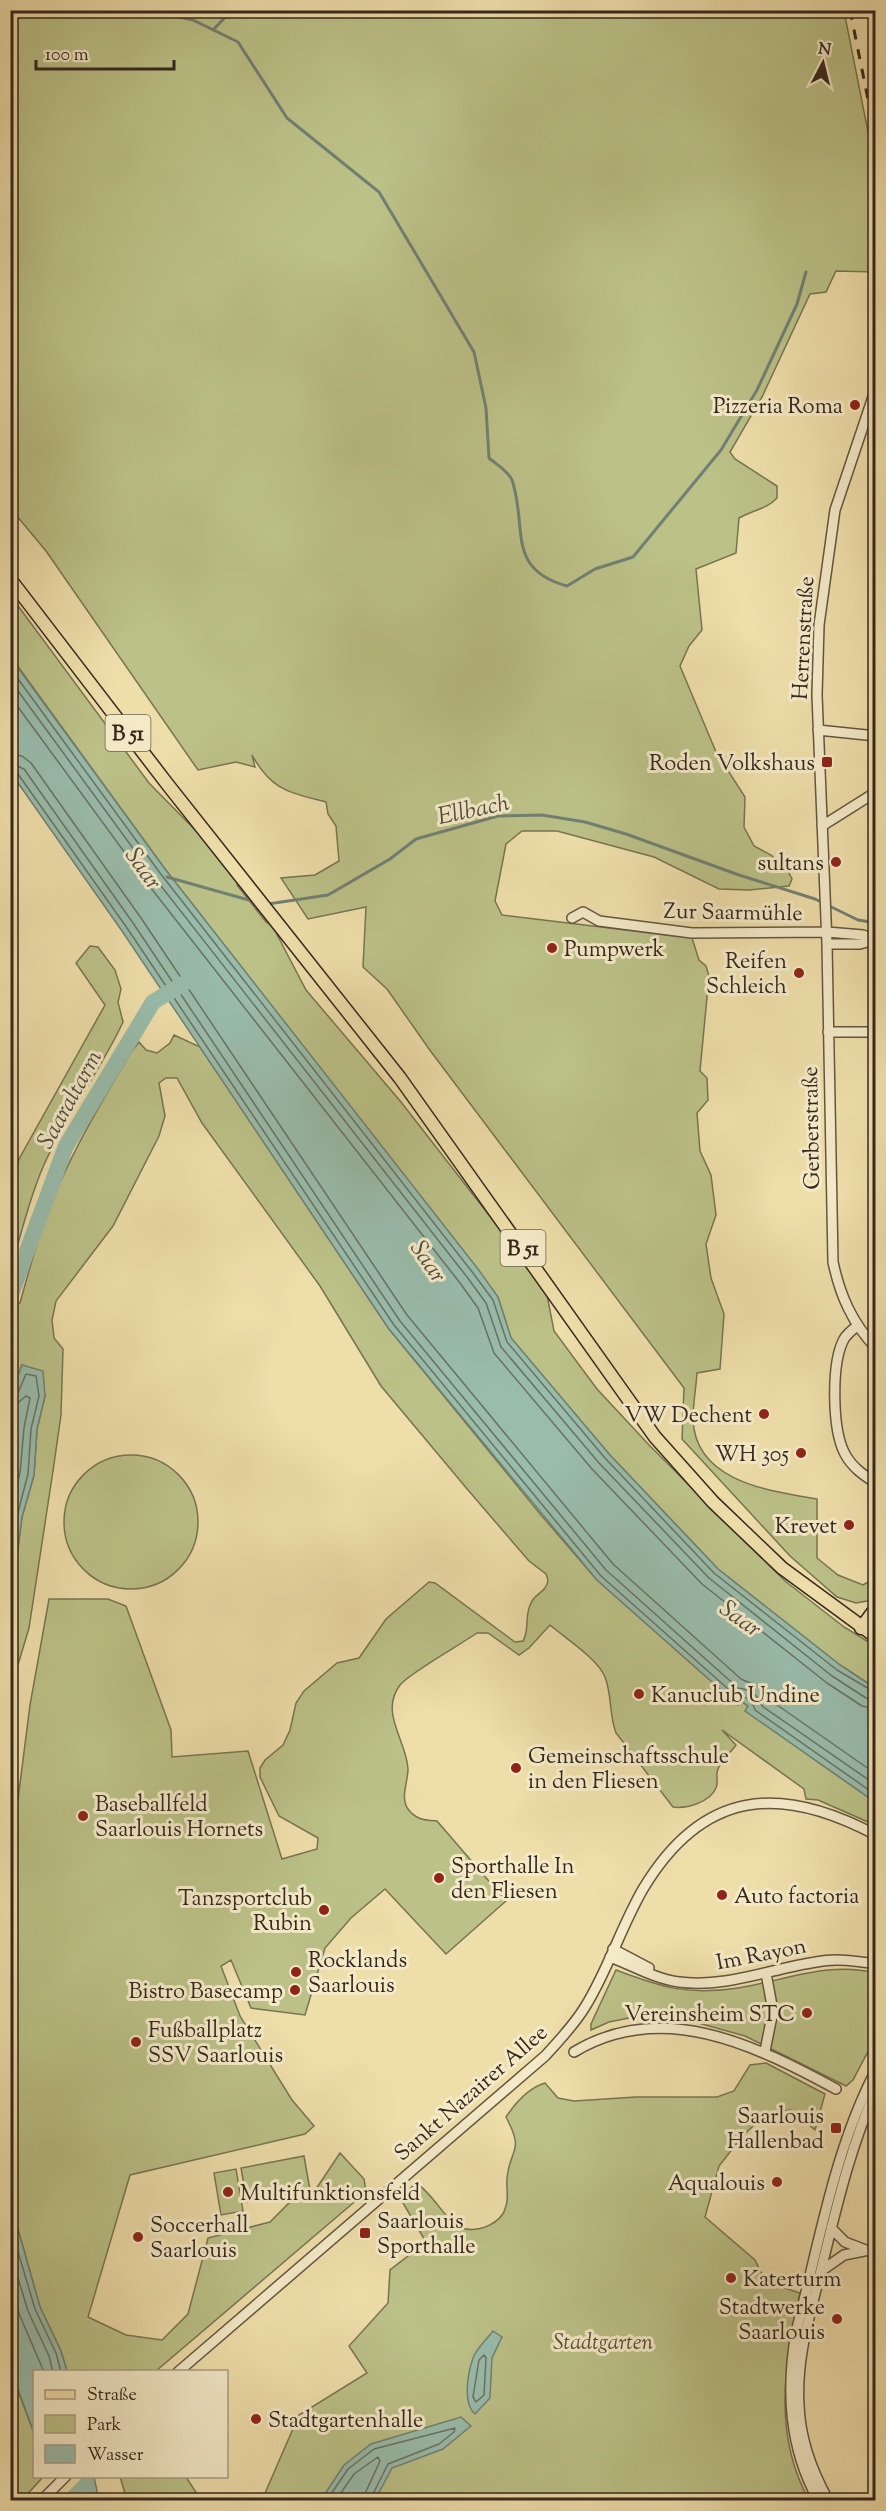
<svg xmlns="http://www.w3.org/2000/svg" width="886" height="2511" font-family="'Sorts Mill Goudy',serif">
<rect width="100%" height="100%" fill="#eedeaa"/>
<filter id="stains"><feTurbulence type="fractalNoise" baseFrequency=".00333" numOctaves="4"/><feColorMatrix values="0 0 0 0 .2 0 0 0 0 .09 0 0 0 0 .02 0 0 0 .5 -.17"/></filter>
<radialGradient id="worn" r=".72"><stop offset=".6" stop-color="#630" stop-opacity="0"/><stop offset="1" stop-color="#630" stop-opacity=".3"/></radialGradient>
<path fill="#bbc187" stroke="#787452" stroke-width="1.5" d="M10,11H844L875,167V272L836,271L826,292L810,294L762,397L730,452L735,459L777,486V498C767,509 753,510 739,518L736,553L696,569L702,630L689,646L680,666L716,752L745,797L744,827L754,846L771,855L788,871L792,879L789,886L749,890L719,889L654,857L557,831H522L506,844L495,901L502,915L692,938L699,960L706,966L709,976L700,1071L707,1078L708,1100L697,1113L700,1151L711,1175L716,1215L706,1244L711,1278L724,1314L720,1369L697,1373C696,1388 693,1404 693,1419C695,1482 770,1491 817,1499V1558L838,1575L863,1585L875,1578V1595L867,1601L856,1603L837,1597L790,1556L682,1439L684,1388L429,1049L387,989L363,967L366,907L308,919L281,878L315,875L339,861L336,826L328,814L326,802C289,792 272,791 252,755L255,767L236,762L198,770L46,551L11,509Z
M10,595L149,783L207,842L239,882L237,885L266,922L272,925L306,990L401,1102L499,1228L534,1267L546,1290L554,1331L597,1389L650,1446L785,1581L844,1627L875,1646V1688L840,1665L718,1569L609,1454L511,1338L498,1297L165,869L11,657Z
M90,946L98,947L115,970L121,989L118,1002L123,1022C100,1072 65,1116 43,1167C29,1199 21,1235 11,1268V1188L19,1159L105,1005L76,963Z
M174,1035L200,1047L389,1329L541,1515L597,1580L738,1705L741,1701L748,1706L746,1711L875,1802V1825L818,1800L806,1799L804,1789L722,1730L736,1745C731,1752 721,1761 718,1769C715,1775 719,1782 716,1788C710,1802 687,1809 673,1807L616,1733C609,1715 612,1695 605,1677C598,1659 565,1638 550,1625L529,1648L519,1655L488,1633H477C463,1643 408,1674 400,1685C379,1713 407,1741 408,1769C408,1782 400,1798 408,1809C416,1820 425,1820 437,1821L506,1901L446,1954L385,1889L351,1918L325,1948L305,2015L251,2008L231,1960L221,1966L240,2016L292,2100L314,2126L305,2134L130,2175L88,2317L126,2335L162,2340L188,2314L208,2238L270,2222L289,2203L312,2195L340,2153L364,2179L366,2192L156,2371H67L61,2351L40,2307L10,2201V1862L30,1705L49,1599H108L126,1606L171,1730L172,1757L248,1751L282,1859L317,1849L318,1838L279,1816L260,1777V1768L265,1760L283,1745L290,1730L296,1703L304,1691L337,1663L359,1658L386,1619L429,1582L435,1583L515,1642L523,1641C530,1629 524,1616 531,1603C535,1593 547,1592 548,1580L546,1574L529,1561L468,1490L381,1386L320,1286L202,1123L177,1078H166L159,1083L165,1116L159,1136L113,1226L56,1301L52,1320L54,1338L63,1349L61,1415L53,1471L29,1628L11,1688L12,1589L22,1517L34,1475L37,1429L45,1396L22,1365L11,1398V1308L20,1303C31,1263 42,1223 59,1185C79,1139 106,1095 131,1052L139,1042L146,1050L157,1053L170,1043Z
M64 1522a67 67 0 1 1 134 0a67 67 0 1 1-134 0Z
M616,1970C661,1987 688,1996 738,1988C783,1981 829,1961 875,1973V2038L853,2080L846,2086L745,2036L691,2021L629,2018L609,2022L591,2030V2024Z
M766,2063L825,2094L815,2130L791,2110L766,2113L741,2138L719,2166L705,2217L755,2260L766,2282L800,2293C785,2364 772,2433 809,2500H262L299,2415L367,2373L349,2346L388,2303L390,2270L426,2242L400,2198L416,2183C432,2192 448,2224 461,2228C478,2233 502,2224 506,2206C509,2197 506,2187 507,2178C510,2147 525,2153 506,2117C516,2102 528,2088 545,2083L558,2098L574,2101L636,2097H717L734,2091L750,2065Z
M304,2156L310,2190L247,2202L241,2168Z
M236,2169L243,2211L221,2215L214,2173Z
M10,2370L34,2433V2476L43,2477L22,2500H11Z
M120,2477H186L201,2500H127Z"/>
<path fill="#99bcab" stroke="#718073" stroke-width="1.5" d="M10,657L165,869L478,1269L498,1297L511,1338L609,1454L718,1569L840,1665L875,1688V1802L745,1711L748,1706L741,1701L738,1705L597,1580L389,1329L122,931L11,773Z
M22,1365L43,1371L45,1396L37,1429L34,1475L22,1517L11,1605L10,1398Z
M10,2201L40,2307L61,2351L67,2371L34,2372V2433L11,2370Z
M493,2331L502,2337L492,2358L490,2398L475,2414C462,2403 468,2373 473,2358C476,2349 487,2339 493,2331Z
M461,2417L471,2426L443,2449L392,2468L375,2500H321L344,2465L371,2444Z
M47,2477H94L99,2500H52Z"/>
<path fill="#eedeaa" d="M49,2477H83L60,2500H49L45,2481Z"/>
<g fill="none" stroke-linecap="round" stroke-linejoin="round">
<path stroke="#687264" stroke-width="1.5" d="M10,668L160,873L473,1273L493,1300L507,1342L605,1458L714,1573L837,1670L876,1693
M10,680L154,877L467,1277L486,1303L501,1347L599,1463L709,1578L832,1676L866,1698L876,1700
M10,696L147,883L460,1283L478,1308L494,1353L592,1469L702,1584L827,1683L862,1706L876,1709
M10,754L22,756L31,763L141,918L407,1315L613,1564L741,1679L761,1688L770,1700L876,1774
M10,763L24,769L133,923L400,1321L606,1570L738,1688C750,1689 758,1695 762,1706L876,1785
M10,770L18,774L127,928L394,1325L601,1576L736,1696C747,1696 752,1700 755,1710L876,1795
M10,1397L18,1393L26,1374L36,1376L39,1396L31,1429L28,1474L17,1516L10,1557
M10,1404L19,1402L26,1396L30,1398L24,1428L20,1473L10,1509
M10,1413L17,1416L10,1474
M10,2225L35,2309L56,2353L61,2372
M10,2252L28,2311L49,2356L53,2372
M10,2284L20,2316L44,2372
M484,2355L486,2358L484,2395L476,2402L473,2397L479,2360Z
M327,2500L348,2469L374,2449L455,2428L454,2432L439,2444L388,2464L370,2500
M336,2500L354,2474L378,2457L380,2461L362,2500"/>
<path stroke="#718073" stroke-width="3" d="M145,10L193,20L238,42L287,118L379,192L474,352L486,408L489,458C496,464 509,472 512,480C528,527 505,569 567,586L595,569L633,557L721,450L757,390L797,304L806,272
M10,11L28,10
M213,30L232,10
M167,877L256,902
M268,904L328,895L390,859L416,839L498,816L542,815L585,822L626,834L739,875L815,899L858,920L876,923"/>
<path stroke="#99bcab" stroke-width="16" d="M10,1297L66,1146L153,1002L183,984"/>
<defs>
<path id="minor" d="M876,388L835,510L819,625L817,695L827,944L833,1262C840,1295 852,1323 876,1348
M818,730L876,736
M822,826L876,792
M572,918L583,912L599,921L692,933L827,932L863,935L876,940
M827,944H860L874,940
M828,1032H876
M857,1326C852,1330 847,1334 844,1339C831,1363 832,1430 845,1454C852,1467 863,1475 876,1483
M613,1949L649,1968
M610,1957C632,1965 655,1979 679,1982C726,1988 770,1969 816,1962C836,1958 856,1961 876,1964
M765,2051L773,2011L766,1973
M574,2052C662,1999 755,2045 836,2089
M831,2228L845,2242L876,2254
M821,2271L844,2255L864,2251
M178,2372L545,2056C559,2041 574,2025 585,2007C608,1970 621,1927 643,1889C703,1789 780,1784 876,1835
M42,2500L66,2476
M818,2500C789,2447 786,2391 796,2332C819,2245 834,2150 876,2070
M828,2500C812,2471 800,2438 799,2405C796,2358 810,2315 821,2270C836,2209 850,2147 876,2090"/>
<path id="major" d="M10,579L168,785L400,1078L655,1437L713,1502L782,1568L876,1637
M861,1628L876,1608"/>
</defs>
<use href="#minor" stroke="#645541" stroke-width="12"/>
<use href="#major" stroke="#36271e" stroke-width="15"/>
<use href="#minor" stroke="#f4eac8" stroke-width="9"/>
<use href="#major" stroke="#eedeaa" stroke-width="12"/>
<path stroke="#36271e" stroke-width="3" stroke-dasharray="10 10" stroke-linecap="butt" d="M850,10L876,139"/>
</g>
<g fill="#8f2418" stroke="#f4eac8" stroke-width="2">
<circle cx="855" cy="405" r="6"/>
<rect x="821" y="756" width="12" height="12" rx="3"/>
<circle cx="836" cy="862" r="6"/>
<circle cx="552" cy="948" r="6"/>
<circle cx="799" cy="973" r="6"/>
<circle cx="764" cy="1414" r="6"/>
<circle cx="801" cy="1453" r="6"/>
<circle cx="849" cy="1525" r="6"/>
<circle cx="639" cy="1694" r="6"/>
<circle cx="516" cy="1768" r="6"/>
<circle cx="83" cy="1816" r="6"/>
<circle cx="439" cy="1878" r="6"/>
<circle cx="722" cy="1895" r="6"/>
<circle cx="324" cy="1910" r="6"/>
<circle cx="296" cy="1972" r="6"/>
<circle cx="295" cy="1990" r="6"/>
<circle cx="807" cy="2013" r="6"/>
<circle cx="136" cy="2042" r="6"/>
<rect x="830" y="2122" width="12" height="12" rx="3"/>
<circle cx="777" cy="2182" r="6"/>
<circle cx="228" cy="2192" r="6"/>
<rect x="359" y="2227" width="12" height="12" rx="3"/>
<circle cx="138" cy="2237" r="6"/>
<circle cx="731" cy="2278" r="6"/>
<circle cx="837" cy="2319" r="6"/>
<circle cx="256" cy="2419" r="6"/>
</g>
<g text-anchor="middle" stroke-width="6" stroke-linejoin="round" paint-order="stroke">
<g fill="#f4eac8" stroke="#6f6251" stroke-width="1.5">
<rect x="105.5" y="715" width="45" height="36" rx="4.5"/>
<rect x="500.5" y="1230" width="45" height="36" rx="4.5"/>
</g>
<g font-size="21" font-weight="bold" fill="#36271e">
<text x="128" y="740">B 51</text>
<text x="523" y="1255">B 51</text>
</g>
<g font-size="22" fill="#36271e" stroke="#f4eac8" text-anchor="end">
<text x="843" y="413">Pizzeria Roma</text>
<text x="815" y="770">Roden Volkshaus</text>
<text x="824" y="870">sultans</text>
<text x="564" y="956" text-anchor="start">Pumpwerk</text>
<text x="787" y="968">Reifen<tspan x="787" dy="25">Schleich</tspan></text>
<text x="752" y="1422">VW Dechent</text>
<text x="789" y="1461">WH 305</text>
<text x="837" y="1533">Krevet</text>
<text x="651" y="1702" text-anchor="start">Kanuclub Undine</text>
<text x="528" y="1763" text-anchor="start">Gemeinschaftsschule<tspan x="528" dy="25">in den Fliesen</tspan></text>
<text x="95" y="1811" text-anchor="start">Baseballfeld<tspan x="95" dy="25">Saarlouis Hornets</tspan></text>
<text x="451" y="1873" text-anchor="start">Sporthalle In<tspan x="451" dy="25">den Fliesen</tspan></text>
<text x="734" y="1903" text-anchor="start">Auto factoria</text>
<text x="312" y="1905">Tanzsportclub<tspan x="312" dy="25">Rubin</tspan></text>
<text x="308" y="1967" text-anchor="start">Rocklands<tspan x="308" dy="25">Saarlouis</tspan></text>
<text x="283" y="1998">Bistro Basecamp</text>
<text x="795" y="2021">Vereinsheim STC</text>
<text x="148" y="2037" text-anchor="start">Fußballplatz<tspan x="148" dy="25">SSV Saarlouis</tspan></text>
<text x="824" y="2123">Saarlouis<tspan x="824" dy="25">Hallenbad</tspan></text>
<text x="765" y="2190">Aqualouis</text>
<text x="240" y="2200" text-anchor="start">Multifunktionsfeld</text>
<text x="377" y="2228" text-anchor="start">Saarlouis<tspan x="377" dy="25">Sporthalle</tspan></text>
<text x="150" y="2232" text-anchor="start">Soccerhall<tspan x="150" dy="25">Saarlouis</tspan></text>
<text x="743" y="2286" text-anchor="start">Katerturm</text>
<text x="825" y="2314">Stadtwerke<tspan x="825" dy="25">Saarlouis</tspan></text>
<text x="268" y="2427" text-anchor="start">Stadtgartenhalle</text>
</g>
<g font-size="22" fill="#36271e" stroke="#f4eac8">
<text transform="translate(802 638) rotate(-87)" y="8">Herrenstraße</text>
<text transform="translate(733 911) rotate(1)" y="8">Zur Saarmühle</text>
<text transform="translate(810 1128) rotate(-91)" y="8">Gerberstraße</text>
<text transform="translate(761 1953) rotate(-11)" y="8">Im Rayon</text>
<text transform="translate(470 2092) rotate(-41)" y="8">Sankt Nazairer Allee</text>
</g>
<g font-size="22" font-style="italic" fill="#574e38" stroke="#f4eac8">
<text x="603" y="2349">Stadtgarten</text>
</g>
<g font-size="24" font-style="italic" fill="#4f4c41" stroke="#f4eac8">
<text transform="translate(473 809) rotate(-12)" y="8">Ellbach</text>
<text transform="translate(144 868) rotate(55)" y="8">Saar</text>
<text transform="translate(69 1099) rotate(-61)" y="8">Saaraltarm</text>
<text transform="translate(429 1261) rotate(56)" y="8">Saar</text>
<text transform="translate(741 1618) rotate(36)" y="8">Saar</text>
</g>
</g>
<rect width="886" height="2511" fill="none" stroke="#eedeaa" stroke-width="36"/>
<rect x="12" y="12" width="862" height="2487" fill="none" stroke="#36271e" stroke-width="3"/>
<rect x="18" y="18" width="850" height="2475" fill="none" stroke="#36271e" stroke-width="1.5"/>
<rect x="33" y="2370" width="195" height="108" fill="#f4eac8" stroke="#a89c84" stroke-width="1.5"/>
<rect x="45" y="2390" width="30" height="9" fill="#eedeaa" stroke="#a89c84" stroke-width="1.5"/>
<text x="87" y="2400" font-size="18" fill="#36271e">Straße</text>
<rect x="45" y="2415" width="30" height="18" fill="#bbc187" stroke="#a89c84" stroke-width="1.5"/>
<text x="87" y="2430" font-size="18" fill="#36271e">Park</text>
<rect x="45" y="2445" width="30" height="18" fill="#99bcab" stroke="#a89c84" stroke-width="1.5"/>
<text x="87" y="2460" font-size="18" fill="#36271e">Wasser</text>
<g transform="translate(823 63) rotate(7)" stroke="#f4eac8" stroke-width="4.5" paint-order="stroke">
<path d="M0-4.5L10 22L0 15L-10 22Z" fill="#36271e"/>
<text y="-9" font-size="16" font-weight="bold" text-anchor="middle" fill="#36271e">N</text>
</g>
<path d="M36 60v9h138v-9" fill="none" stroke="#36271e" stroke-width="3"/>
<text x="45" y="60" font-size="18" fill="#36271e" stroke="#f4eac8" stroke-width="4.5" paint-order="stroke">100 m</text>
<rect width="100%" height="100%" filter="url(#stains)"/>
<rect width="100%" height="100%" fill="url(#worn)"/>
</svg>
